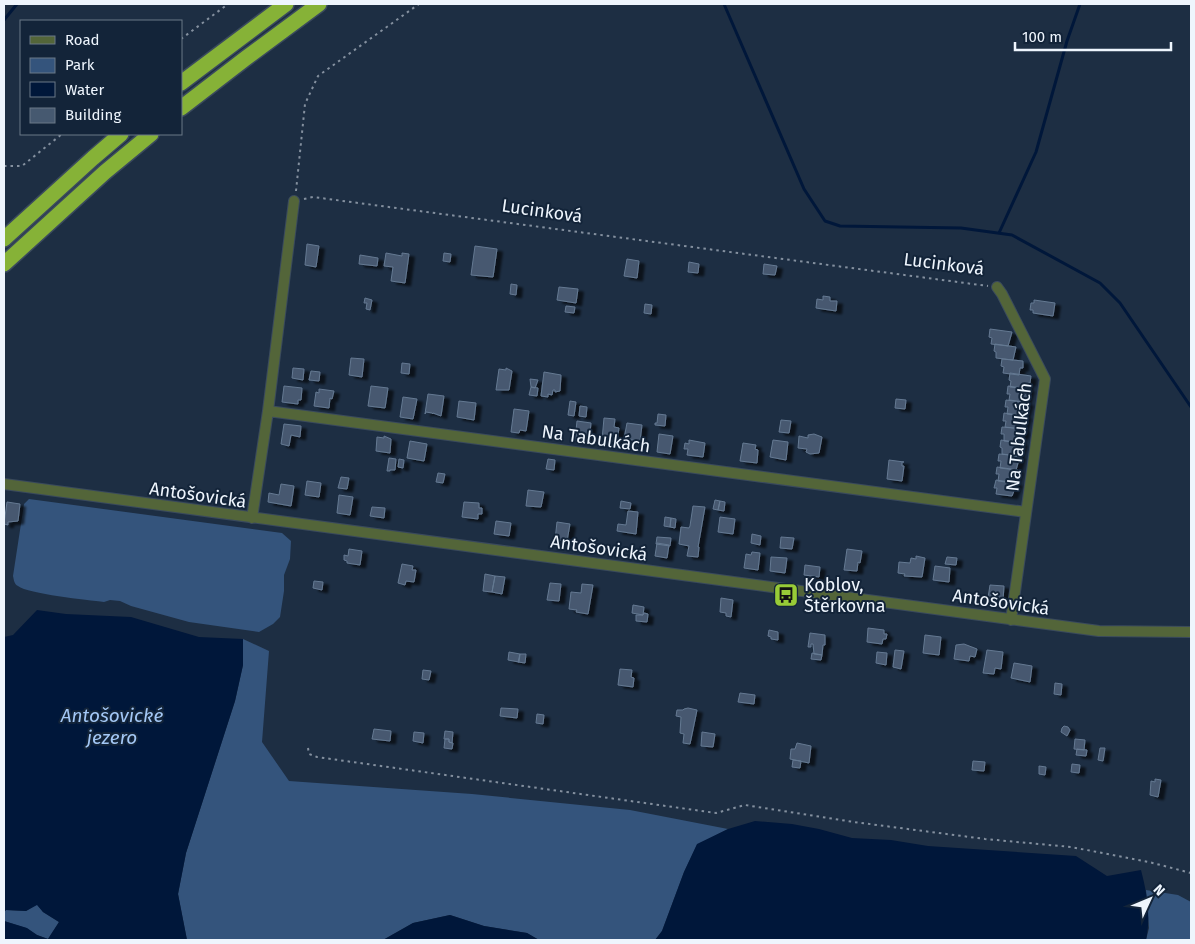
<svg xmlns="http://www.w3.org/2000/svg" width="1195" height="944" font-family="'Fira Sans',sans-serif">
<defs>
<filter id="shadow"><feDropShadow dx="5.5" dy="3" stdDeviation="1" flood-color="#0009"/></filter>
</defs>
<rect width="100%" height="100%" fill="#1d2e43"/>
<path fill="#34547c" d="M29,499L282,533L291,541L290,559L284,575V591L280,617L273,624L259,632L189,622L131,606L120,601L110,600L104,602C88,600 28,594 18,586C14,584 14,580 13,576L24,504Z
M243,639L269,651L262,742L289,781L472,794L630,810L728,829L697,845L684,872L662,931L655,940H539L527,933L484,926L450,915L413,923L383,940H187L178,894L186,853L235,701L243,665Z
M1146,890L1178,895L1191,902V940H1146L1149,928Z
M37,904L43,912L59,922L48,939L37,935L26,928L4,921V912L6,910L26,911Z"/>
<path fill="#00173a" d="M37,610L66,614L131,617L199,637L243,639V665L235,701L186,853L178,894L187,940H4V921L27,928L37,935L48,939L59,922L43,912L37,905L26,911L6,910L4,912V637L13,635Z
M755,821L792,824L819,829L852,838L891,840L928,846L1076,856L1107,876L1141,870C1147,893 1151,917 1146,940H655L662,931L684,872L697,844L728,829Z
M450,915L484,926L527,933L539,940H383L413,923Z"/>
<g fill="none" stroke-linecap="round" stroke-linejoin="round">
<path stroke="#00173a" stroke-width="3" d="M724,4L804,189L825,221L840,226L961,228L1012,235L1100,283L1120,303L1191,407
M4,20L17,4
M999,233L1036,152L1067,41L1080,4"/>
</g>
<path fill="#465970" stroke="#657992" filter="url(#shadow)" d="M307,244L319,246L316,267L305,265Z
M475,246L497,249L493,277L471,275Z
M386,253L402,256V253L409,254L405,283L391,281L393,267L384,266Z
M444,253L451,254L450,262L443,261Z
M360,255L378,258L377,266L359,264Z
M627,259L639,261L637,278L624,276Z
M689,262L699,264L698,273L688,272Z
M764,264L777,266L775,275L763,274Z
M511,284L517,285L516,295L510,294Z
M559,287L578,289L576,303L557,300Z
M823,296L830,297V301H837L836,311L816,308L817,299L823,300Z
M365,298L372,300L370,310L366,309L367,303H364Z
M1034,300L1055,303L1053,316L1033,313V310H1030L1031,303H1034Z
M645,304L652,305L651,314L644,313Z
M566,306L575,307L574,313L565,312Z
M990,329L1012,332L1008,346L991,344L992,338L989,337Z
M995,344L1016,347L1013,360L996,358V352L994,351Z
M351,358L364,359L362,377L349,375Z
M1002,359L1023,361V368H1020L1019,375L1003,373L1004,367L1001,366Z
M402,363L410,364L409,374L401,373Z
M293,368L304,369L303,380L292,378Z
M506,368L512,371L509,390H496L499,369L506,370Z
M311,371L320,372L319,381L309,380Z
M544,372L561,375L560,391L555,392V390H553L552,395L548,394V397L541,396Z
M1010,373L1031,376L1030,383H1028L1027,389L1010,387L1011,381L1009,380Z
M530,379L538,380L535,388L531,387Z
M284,386L302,388L301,400H298V404L282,402Z
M371,386L388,388L385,408L368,406Z
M1008,386L1029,389L1025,402L1009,400L1010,394H1007Z
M531,387L538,388L537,396L529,395Z
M319,389L334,391L332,399L330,398L329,408L314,406L316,392L319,393Z
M428,394L444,396L441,416L433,413V414L432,413L426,412L425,414Z
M403,397L417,399L413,419L400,417Z
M896,399L906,400L905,409L895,408Z
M1006,400L1028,403L1024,416L1007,414L1008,407H1005Z
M459,401L476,403L474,420L457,417Z
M570,401L576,402L574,416L568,415Z
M580,406L587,407L586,417L579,416Z
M514,409L529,411L526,431L520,430L519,433L511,432Z
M1004,413L1026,416L1022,429L1005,427L1006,421H1003Z
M658,414L666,415L665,426L655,425V423H657Z
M604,418L615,419L614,427L619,428L617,442L602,440Z
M781,420L791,421L789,433L779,432Z
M577,421L591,423L589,442L575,440Z
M627,423L642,425L640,441L624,439Z
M284,424L301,426L300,437L291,435L289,446L281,444Z
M1002,427L1024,429L1023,436H1021L1020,443L1004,441V434H1001Z
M659,434L673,436L670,454L657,452Z
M814,434L822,437L819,453L810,454L806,452L807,449L798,448L799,436L808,438V435Z
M384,436L391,439L390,453L376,451L377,437L384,438Z
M689,440L705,443L703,457L687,455L688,449H684L685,443L689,444Z
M773,440L788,442L786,460L770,457Z
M1001,440L1022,443L1018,456L1002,454V448L1000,447Z
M410,441L427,444L424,461L407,458Z
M743,443L756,445L755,449L758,450L757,463L740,461Z
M999,454L1020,456L1016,470L1000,468L1001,461H998Z
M389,458L396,459L395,470H390V471H387Z
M399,459L404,460L403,468L398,467Z
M548,459L555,460L554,470L546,469Z
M889,460L904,462H902V466H904L902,481L887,479Z
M997,467L1018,470L1014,483L998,481L999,474H996Z
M438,473L445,474L443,483L436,482Z
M341,477L349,478L347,489L338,488Z
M996,480L1017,483L1012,496L996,494L997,488H994Z
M307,481L321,483L319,497L305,495Z
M281,484L294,486L291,506L268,502L269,493L279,495Z
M528,490L544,492L541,507L526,506Z
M339,495L353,497L350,515L337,513Z
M715,500L720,501L718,510L713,509Z
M621,501L631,503L630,509L620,508Z
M720,501L725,502L724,511L718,510Z
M7,502L20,504L18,521L8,522V525L4,524Z
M464,502L479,503V508H482V514H478V519L462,517Z
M693,506L705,507L698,547H699L698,557L687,556L689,546L679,544L681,527L689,528L690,526Z
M372,507L385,508L384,518L370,516Z
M628,511L638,512L636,534L617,531L618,524L626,525Z
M665,517L671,518L670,527L664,526Z
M720,517L735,519L733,534L718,532Z
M671,518L676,519L675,528L670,527Z
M496,521L511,523L509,536L494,534Z
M557,522L570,524L567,541L555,540Z
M752,534L761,536L760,545L751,543Z
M657,537L671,538L670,546L656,544Z
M781,537L794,538L792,549L780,548Z
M657,543L669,545L667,558L655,556Z
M349,549L362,551L360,565L347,563V561L344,560V555L348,556Z
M847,549L862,551L860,563L858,562L857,571L844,570Z
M752,552L760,553L758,570L744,568L746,554L751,555Z
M916,556L925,558L922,577L904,576L905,574L898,573L899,562L910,563L911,558L916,559Z
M771,557L787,558L785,573L770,571Z
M947,557L957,558L956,565L945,564Z
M402,564L413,566L412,570H416L414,582L406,581L405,585L398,583Z
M805,565L820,567L819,577L804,575Z
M935,566L950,568L949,582L933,580Z
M485,574L495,576L492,592L483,591Z
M495,576L505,577L502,594L492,592Z
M314,581L323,582L322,590L313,588Z
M550,583L561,584L559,601L547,600Z
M582,584L593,585L588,614L576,612L577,610L569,609L571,592L581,593Z
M990,585L1004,586L1003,600L988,598Z
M721,598L733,600L731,617L726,616V613L720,612Z
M633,605L644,607L643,615L632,613Z
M644,613L648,614L647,622L636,621V615H643Z
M868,628L884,630V634H887L886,639H883L882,644L867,642Z
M769,630L778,632V640L771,639V637L768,636Z
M810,633L825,635V645H823L822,655L814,654L813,644H811V647H808Z
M925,635L941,637L939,655L923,653Z
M964,644L977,649L975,657L970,656L969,661L954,659L956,645Z
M895,650L904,651L901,669L893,667Z
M987,650L1003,652L1001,669L995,668L994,674L983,673Z
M509,652L520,654L519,662L508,660Z
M877,652L887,653L886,665L876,663Z
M812,653L822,655L821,660L811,659Z
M520,654H526L525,663L518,662Z
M1014,663L1032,666L1030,682L1011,678Z
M620,669L632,670L631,677L634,678L633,687L618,685Z
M423,670L431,671L429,680L422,679Z
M1055,683L1062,684L1061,695L1054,694Z
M740,693L755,695L754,704L738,702Z
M501,708L518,709L517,718L500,716Z
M688,708L697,710L690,744L683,743L684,734L680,733L681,717L676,716L677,710H683L684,709Z
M537,714L544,715L543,724L536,723Z
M1064,726L1068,727L1070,730L1067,736L1061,732L1062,728Z
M374,729L391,731L390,741L372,739Z
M445,731L453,732L452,743L449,742V739H444Z
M414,732L424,733L423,743L413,741Z
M702,732L715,734L713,747L701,746Z
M445,739H449V742L453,743L452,749L444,748Z
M1075,739L1085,740L1084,750L1074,749Z
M797,743L811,746L809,763L790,759L791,749H795Z
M1100,748H1105L1103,761L1098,760Z
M1077,749L1087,750L1086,756L1076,755Z
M793,760L801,761L800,768L792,767Z
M973,761L985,762L984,771L972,770Z
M1072,764L1080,765L1079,773L1071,772Z
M1039,766L1046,767L1045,775L1039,774Z
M1155,779L1161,780L1158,797L1150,795L1151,781L1155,782Z"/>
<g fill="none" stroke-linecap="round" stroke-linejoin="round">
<defs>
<path id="minor" d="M997,287L1002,294L1045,379L1011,620
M268,411L294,201
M4,484L1099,631L1191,632
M252,518L268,411L1026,512"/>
<path id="highway" d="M181,83L286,4
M181,108L246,58L319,4
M4,239L93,158L121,134
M4,264L105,172L151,134"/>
</defs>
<use href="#minor" stroke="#3a4a5d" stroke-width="12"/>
<use href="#highway" stroke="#3a4a5d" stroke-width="18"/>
<path stroke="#84909f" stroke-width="2" stroke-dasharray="2.5 4" stroke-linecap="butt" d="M181,39L228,4
M4,166H22L62,134
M296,191L305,104L318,76L419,4
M304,199L313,197L988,286
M308,748L309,754L317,757L716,813L745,805L854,822L985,839L1071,847L1149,862L1191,873"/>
<use href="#minor" stroke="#536539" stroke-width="10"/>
<use href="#highway" stroke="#86b237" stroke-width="15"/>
</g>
<defs>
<symbol id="bus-square" viewBox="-11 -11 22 22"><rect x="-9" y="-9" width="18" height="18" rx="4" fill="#98cb37" stroke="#132439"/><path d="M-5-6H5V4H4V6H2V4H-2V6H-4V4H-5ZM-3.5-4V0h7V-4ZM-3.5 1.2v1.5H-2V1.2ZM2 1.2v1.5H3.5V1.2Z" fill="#111"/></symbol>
</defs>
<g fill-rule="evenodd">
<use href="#bus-square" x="772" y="581" width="28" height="28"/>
</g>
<g text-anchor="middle" stroke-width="4" stroke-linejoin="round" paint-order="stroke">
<g font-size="18" fill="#eef5fd" stroke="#132439">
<text transform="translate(542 211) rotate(8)" y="6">Lucinková</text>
<text transform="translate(944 264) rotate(7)" y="6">Lucinková</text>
<text transform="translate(1019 437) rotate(-83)" y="6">Na Tabulkách</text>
<text transform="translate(596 439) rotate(8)" y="6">Na Tabulkách</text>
<text transform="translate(198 495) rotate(8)" y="6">Antošovická</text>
<text transform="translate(599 548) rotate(8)" y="6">Antošovická</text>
<text transform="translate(1001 602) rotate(8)" y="6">Antošovická</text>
</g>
<g font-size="18" fill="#eef5fd" stroke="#132439" text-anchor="start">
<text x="804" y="591">Koblov,<tspan x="804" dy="21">Štěrkovna</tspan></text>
</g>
<g font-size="19" font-style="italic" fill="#a3c7f5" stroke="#132439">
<text x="112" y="722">Antošovické<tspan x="112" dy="22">jezero</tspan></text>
</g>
</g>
<rect width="1195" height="944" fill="none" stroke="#eef5fd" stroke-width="10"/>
<rect x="20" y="20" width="162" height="115" fill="#132439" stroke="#6b7887"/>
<rect x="30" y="36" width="25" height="8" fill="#536539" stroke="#6b7887"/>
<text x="65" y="45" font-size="15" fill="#eef5fd">Road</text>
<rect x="30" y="58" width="25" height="15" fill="#34547c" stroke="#6b7887"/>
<text x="65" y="70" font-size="15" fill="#eef5fd">Park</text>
<rect x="30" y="82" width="25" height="15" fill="#00173a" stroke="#6b7887"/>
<text x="65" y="95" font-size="15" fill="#eef5fd">Water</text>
<rect x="30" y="108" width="25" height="15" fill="#465970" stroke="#6b7887"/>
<text x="65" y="120" font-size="15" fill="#eef5fd">Building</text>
<g transform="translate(1150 899) rotate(46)" stroke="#132439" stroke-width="4" paint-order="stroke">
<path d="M0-4L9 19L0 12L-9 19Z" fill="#eef5fd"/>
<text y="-8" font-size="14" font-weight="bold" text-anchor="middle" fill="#eef5fd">N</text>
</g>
<path d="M1015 42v8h156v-8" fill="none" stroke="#eef5fd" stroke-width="2.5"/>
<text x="1022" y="42" font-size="15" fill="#eef5fd" stroke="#132439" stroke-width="4" paint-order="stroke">100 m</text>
</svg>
